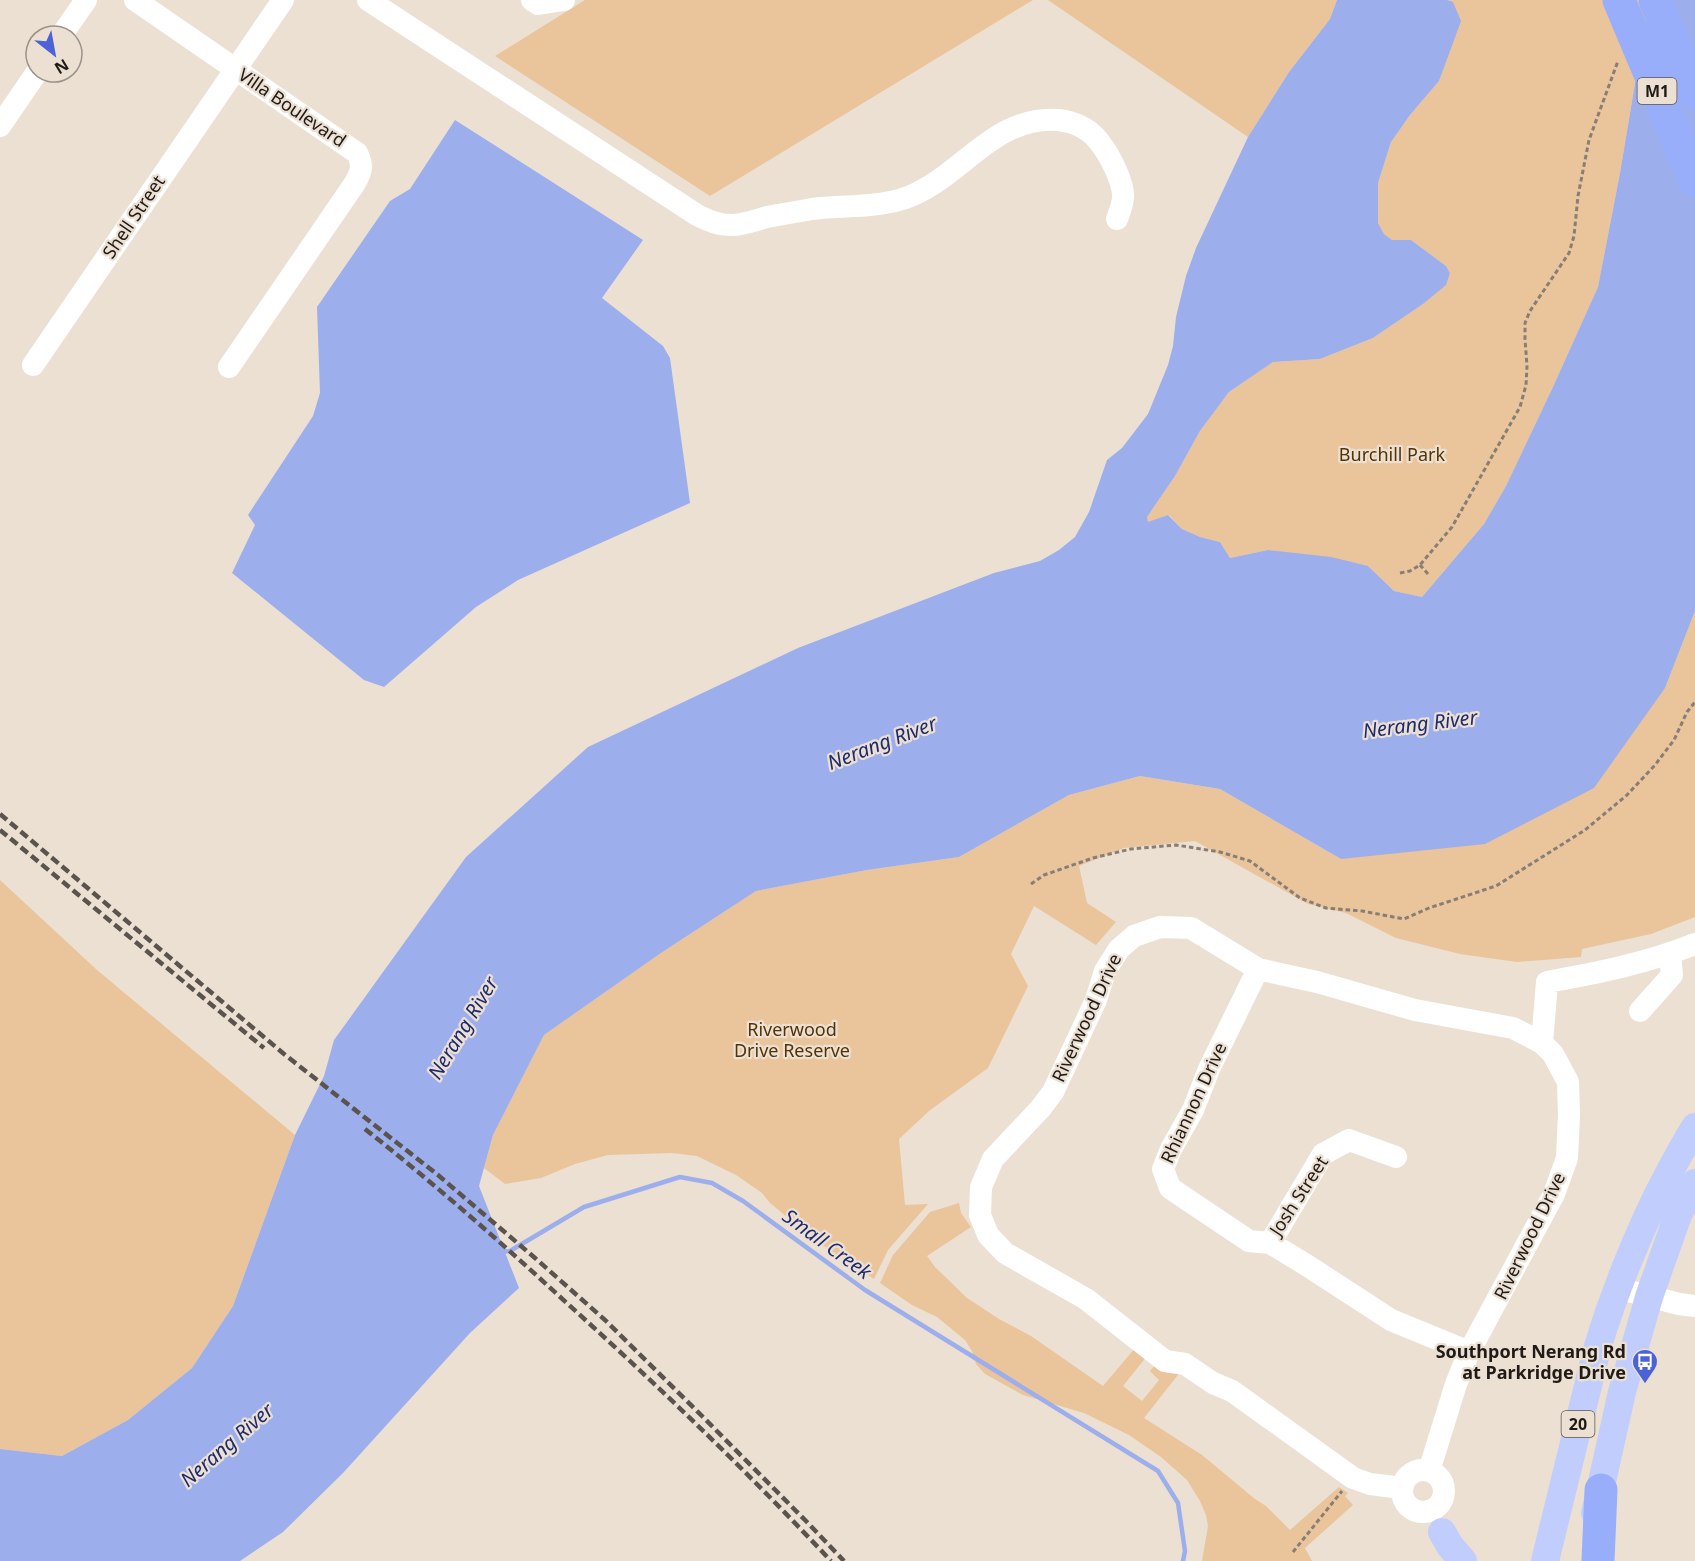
<svg xmlns="http://www.w3.org/2000/svg" width="1695" height="1561" font-family="'Noto Sans',sans-serif">
<rect width="100%" height="100%" fill="#ece0d3"/>
<path fill="#eac49b" d="M585,0H1033L710,196L495,56Z
M1048,0H1337L1330,19L1289,72L1248,137Z
M1447,0H1649L1620,173L1598,287L1552,389L1506,486L1484,524L1422,597L1394,591L1368,566L1268,550L1230,558L1220,542L1200,537L1182,529L1169,515L1148,523L1147,517L1175,476L1200,431L1229,392L1273,362L1320,359L1373,338L1423,304L1446,284L1450,273L1446,266L1411,240H1392L1384,234L1378,223V183L1391,142L1410,115L1439,81L1445,63L1453,3Z
M1695,611V917L1651,934L1582,949L1581,957L1517,962L1460,954L1396,938L1346,913L1308,904L1195,841L1124,848L1079,866L1087,903L1116,922L1096,945L1034,906L1011,954L1028,986L988,1068L929,1111L899,1139L905,1205L928,1204L888,1250L874,1279L815,1240L770,1203L762,1193L736,1175L697,1156L672,1153L608,1155L575,1164L541,1178L505,1184L484,1168L493,1135L544,1035L661,953L756,891L867,870L959,857L1069,795L1140,776L1220,789L1341,859L1665,688Z
M0,880L97,970L295,1135L233,1306L192,1368L128,1420L62,1456L0,1449Z
M959,1203L961,1213L971,1227L927,1256L935,1267L967,1298L999,1319L1031,1336L1103,1386L1135,1348L1147,1356L1123,1386L1142,1401L1159,1380L1150,1371L1156,1364L1181,1371L1144,1418L1202,1455L1255,1499L1266,1506L1290,1530L1339,1487L1348,1493L1345,1496L1353,1505L1305,1548L1312,1561H1202L1208,1526L1206,1515L1200,1501L1187,1480L1161,1457L1129,1435L1084,1413L1023,1395L985,1374L976,1364L972,1351L965,1340L937,1317L912,1305L880,1283L893,1255L930,1212Z"/>
<path fill="#9caeec" d="M1337,0H1447L1453,2L1461,21L1439,81L1410,115L1391,142L1378,183V223L1384,234L1392,240H1411L1446,266L1450,273L1446,285L1423,304L1373,338L1320,359L1273,362L1229,392L1200,431L1175,476L1147,517L1148,522L1168,515L1182,529L1200,537L1220,542L1230,558L1268,550L1331,557L1368,566L1394,591L1422,597L1484,524L1506,486L1552,389L1598,287L1620,173L1649,0H1695V611L1665,688L1594,788L1485,844L1341,859L1220,789L1140,776L1069,795L959,857L867,870L756,891L661,953L544,1035L493,1135L479,1186L519,1288L470,1333L343,1473L283,1532L240,1561H0V1449L62,1456L128,1420L192,1368L233,1306L295,1135L324,1076L334,1040L466,857L588,747L798,648L994,573L1040,561L1059,550L1075,537L1089,512L1107,460L1122,448L1148,414L1168,365L1173,346L1176,317L1186,276L1196,248L1248,137L1289,72L1330,19Z
M455,120L643,240L602,298L663,346L670,358L690,503L518,580L476,607L384,687L364,680L232,573L255,525L248,515L313,416L320,393L317,307L390,201L410,189Z"/>
<g fill="none" stroke-linecap="round" stroke-linejoin="round">
<path stroke="#9caeec" stroke-width="4.5" d="M499,1252L510,1251L584,1207L680,1177L712,1183L743,1201L865,1290L1158,1471L1178,1503L1185,1551L1183,1561"/>
<path stroke="#877e76" stroke-width="3" stroke-dasharray="4.5 3" stroke-linecap="butt" d="M1420,565L1428,574
M1400,573L1410,571L1420,565L1452,527L1520,407L1526,385L1527,366L1525,339V323L1530,311L1569,253L1574,236L1578,196L1589,140L1618,61
M1031,884L1044,875L1093,858L1131,849L1176,845L1220,852L1250,861L1300,898L1326,908L1362,911L1404,919L1429,908L1496,886L1585,830L1627,795L1655,765L1674,740L1687,712L1695,702
M1293,1552L1342,1491"/>
<path stroke="#fff" stroke-width="22" d="M135,0L357,153C363,165 362,171 355,183L229,367
M368,0L697,215C709,221 718,225 732,225C743,225 756,220 767,217C782,214 797,212 812,209C841,205 870,208 899,200C959,183 990,115 1058,120C1077,122 1093,131 1103,147C1111,158 1124,184 1123,197C1123,204 1119,213 1117,219
M532,0L538,4L564,0
M61,36L86,0
M0,126L37,72
M33,365L283,0
M1258,969L1209,1069L1193,1110L1171,1149L1163,1169L1170,1188L1249,1241L1270,1243L1308,1266L1391,1320L1469,1352
M1640,1011L1672,975L1670,954
M1542,1043L1547,982C1597,973 1648,963 1695,944
M1270,1243L1323,1154L1349,1140L1396,1157
M1617,1288L1679,1304L1695,1306
M1402 1491a21 21 0 1 1 42 0a21 21 0 1 1-42 0Z
M1402,1488L1370,1484L1353,1478L1232,1391L1213,1383L1185,1364L1165,1361L1086,1299L1005,1253L988,1235L980,1215L981,1187L993,1159L1040,1109L1053,1092L1096,1000L1105,971L1119,949L1134,936L1160,927L1191,928L1258,969L1317,982L1415,1010L1513,1028L1542,1043L1553,1054L1568,1082L1569,1115L1567,1158L1554,1194L1469,1352L1456,1384L1429,1471"/>
<path stroke="#c1cefd" stroke-width="28" d="M1595,1513L1622,1392L1649,1297L1678,1215L1695,1183
M1442,1532L1450,1546L1463,1561
M1545,1561L1597,1349C1613,1296 1633,1246 1657,1196C1669,1173 1681,1149 1695,1127"/>
<path stroke="#98aefb" stroke-width="33" d="M1619,0L1695,181
M1655,0L1695,94
M1598,1561L1601,1490"/>
<path stroke="#5b544e" stroke-width="4.5" stroke-dasharray="9 4.5" stroke-linecap="butt" d="M0,814L284,1054L438,1175L535,1258L605,1320L703,1417L806,1521L844,1561
M0,830L264,1048
M365,1129C432,1182 495,1237 558,1295C652,1380 744,1468 831,1561"/>
</g>
<defs>
<symbol id="bus-pin" viewBox="-11 -11 22 30"><path d="M0 17L-7.5 6A9.5 9.5 0 1 1 7.5 6Z" fill="#4c63d8" stroke="#ece0d3"/><path d="M-5-6H5V4H4V6H2V4H-2V6H-4V4H-5ZM-3.5-4V0h7V-4ZM-3.5 1.2v1.5H-2V1.2ZM2 1.2v1.5H3.5V1.2Z" fill="#fff"/></symbol>
</defs>
<g fill-rule="evenodd">
<use href="#bus-pin" x="1630" y="1347" width="30" height="40"/>
</g>
<g text-anchor="middle" stroke-width="4.5" stroke-linejoin="round" paint-order="stroke">
<g fill="#ece0d3" stroke="#5d564f" stroke-width="1.5">
<rect x="1637.5" y="78" width="39" height="26" rx="4.5"/>
<rect x="1561.5" y="1411" width="33" height="26" rx="4.5"/>
</g>
<g font-size="16" font-weight="bold" fill="#201b17">
<text x="1657" y="97">M1</text>
<text x="1578" y="1430">20</text>
</g>
<g font-size="18" fill="#201b17" stroke="#ece0d3">
<text transform="translate(292 108) rotate(34)" y="6">Villa Boulevard</text>
<text transform="translate(134 217) rotate(-56)" y="6">Shell Street</text>
<text transform="translate(1087 1018) rotate(-65)" y="6">Riverwood Drive</text>
<text transform="translate(1194 1103) rotate(-65)" y="6">Rhiannon Drive</text>
<text transform="translate(1299 1196) rotate(-57)" y="6">Josh Street</text>
<text transform="translate(1530 1236) rotate(-64)" y="6">Riverwood Drive</text>
</g>
<g font-size="18" fill="#533305" stroke="#ece0d3">
<text x="1392" y="461">Burchill Park</text>
<text x="792" y="1036">Riverwood<tspan x="792" dy="21">Drive Reserve</tspan></text>
</g>
<g font-size="18" font-weight="bold" fill="#201b17" stroke="#ece0d3" text-anchor="end">
<text x="1626" y="1358">Southport Nerang Rd<tspan x="1626" dy="21">at Parkridge Drive</tspan></text>
</g>
<g font-size="20" font-style="italic" fill="#1f2b71" stroke="#ece0d3">
<text transform="translate(1420 724) rotate(-7)" y="7">Nerang River</text>
<text transform="translate(882 743) rotate(-21)" y="7">Nerang River</text>
<text transform="translate(463 1028) rotate(-59)" y="7">Nerang River</text>
<text transform="translate(827 1244) rotate(36)" y="7">Small Creek</text>
<text transform="translate(227 1445) rotate(-41)" y="7">Nerang River</text>
</g>
</g>
<g transform="translate(54 54) rotate(149)"><circle r="28" fill="#ece0d3" stroke="#9a9188" stroke-width="1.5"/>
<path d="M0-4.5L10 22L0 15L-10 22Z" fill="#4c63d8"/>
<text y="-9" font-size="16" font-weight="bold" text-anchor="middle" fill="#201b17">N</text>
</g>
</svg>
